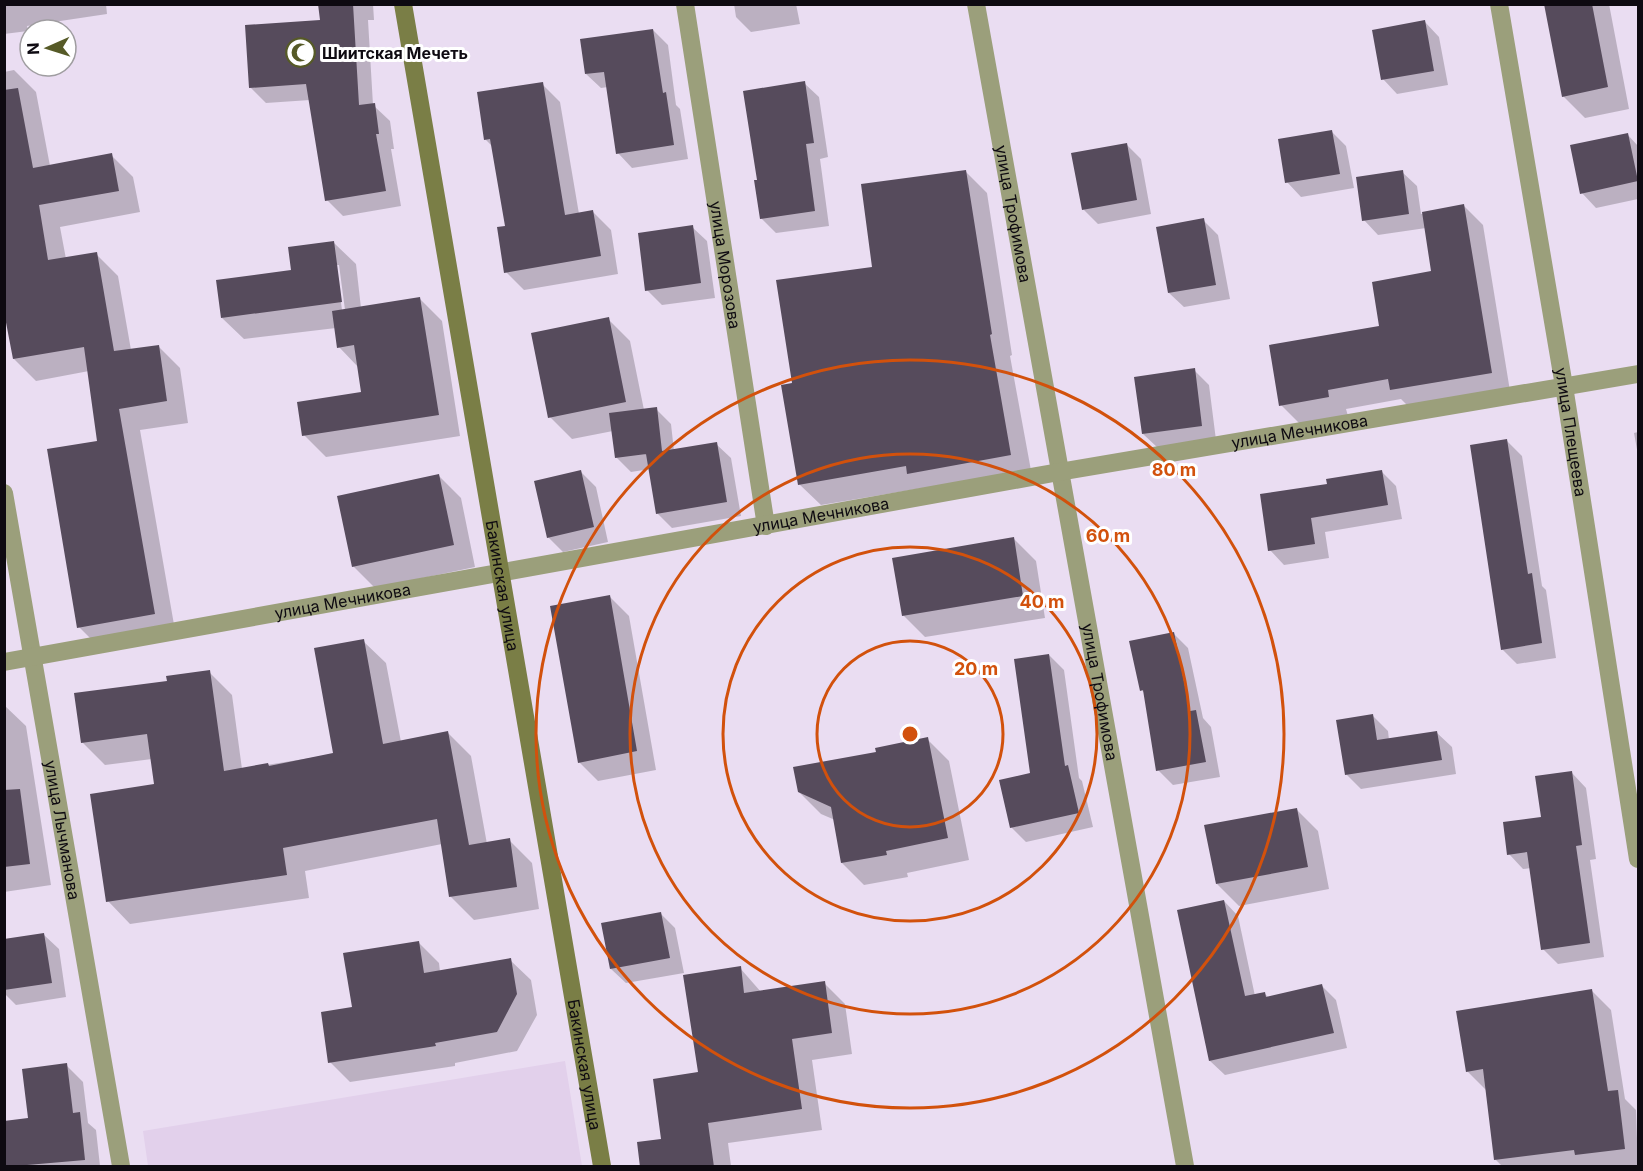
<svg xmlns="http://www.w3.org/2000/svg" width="1643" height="1171" font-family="Inter,sans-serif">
<rect width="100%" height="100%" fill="#eaddf2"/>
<path fill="#e2d0eb" d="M565,1061L582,1166H148L143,1131Z"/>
<path fill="#0003" fill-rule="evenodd" d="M4,4H106L107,14L27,26L28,31L4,34Z
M319,4H373L374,20H368L373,105L390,121L394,149H391L401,206L343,216L327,200L310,100L266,103L250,87L322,22Z
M734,4H796L800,24L751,32L736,17Z
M1545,4H1609L1629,109L1585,118L1563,96Z
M1425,22L1439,37L1448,85L1397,94L1383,79Z
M653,30L668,45L676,105L680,109L688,159L632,168L618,153L608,87L601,88L586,74Z
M14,70L36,92L50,166L111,155L133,177L140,212L60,227L66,259L96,254L118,276L131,350L158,346L180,368L188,423L140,430L176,636L101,649L79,627L99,442L89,371L36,381L14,359L4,302V72Z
M804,83L819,97L828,157L820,159L829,226L776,233L761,218L758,181Z
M542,84L560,102L579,214L593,212L611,230L618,274L524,290L506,272L507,227L492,146L485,139Z
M1331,131L1346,146L1354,188L1301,197L1287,182Z
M1627,134L1638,146V199L1596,208L1582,193Z
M1126,144L1141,159L1151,214L1098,224L1084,210Z
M966,172L987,193L1012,355L1010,356L1032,476L923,488L821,505L799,484L874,268Z
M1402,172L1417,186L1421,214L1464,206L1483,225L1510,391L1411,409L1401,399L1346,409L1348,416L1300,424L1281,405L1381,327L1433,273L1426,228L1378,235L1364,220Z
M1203,220L1218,235L1230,299L1184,307L1169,293Z
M692,227L707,241L715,298L662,305L647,290Z
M334,243L356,264L361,308L420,299L442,321L460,436L326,457L304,435L363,394L359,368L339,347L336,328L244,339L222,318ZM336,265H339L345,310H342Z
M608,319L630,341L644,410L656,409L671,424L674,451L716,444L731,458L741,516L672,528L657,513L650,469L631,472L616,457L613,431L572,439L550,417Z
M1194,370L1209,385L1216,440L1158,448L1143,434Z
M1638,432V455L1634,433Z
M1507,441L1522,456L1542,586L1546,590L1556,658L1517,664L1502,649Z
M581,472L596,487L608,542L563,552L548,537Z
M1382,472L1396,486L1402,519L1325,532L1329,558L1284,565L1270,550L1328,486Z
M439,476L461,498L475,567L375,588L353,566Z
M1014,539L1036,561L1045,618L925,637L903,615Z
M610,597L629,616L656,770L598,781L579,762Z
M1173,633L1188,648L1203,718L1211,727L1220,777L1173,785L1158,770L1145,693L1141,690Z
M363,641L386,663L401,742L448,733L471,756L487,844L509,840L532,863L539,909L474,920L451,897L442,844L305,871L309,898L130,924L108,901L155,785L152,759L105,765L82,742L168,682L209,672L232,695L242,769L335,754Z
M1049,655L1064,670L1079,778L1082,781L1093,827L1026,842L1011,827L1032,774Z
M4,705L26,726L51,885L4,892Z
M1373,716L1388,731L1389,740L1437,733L1452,747L1456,774L1361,789L1346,774Z
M927,739L949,761L969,860L907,873L908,877L864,885L842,863L835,820L821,814L799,792L877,754Z
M1572,773L1586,788L1596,859L1590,860L1604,957L1558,964L1543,949L1531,868L1523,869L1509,854L1542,818Z
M1296,809L1318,831L1329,889L1239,906L1217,884Z
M1224,901L1238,916L1255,996L1265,994L1269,998L1322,986L1336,1000L1347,1048L1225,1075L1210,1061Z
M661,914L675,928L684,973L626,983L611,969Z
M44,935L59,949L66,997L16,1005L4,993V941Z
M418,942L439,963L440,972L510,960L531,980L537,1015L517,1051L455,1063V1066L350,1082L330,1062L354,1009Z
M740,968L761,992L824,983L845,1004L852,1054L812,1060L822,1130L728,1143L731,1166H642L663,1140L700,1074Z
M1592,991L1611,1010L1625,1099L1636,1110L1638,1166H1502L1495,1159L1486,1090L1467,1071Z
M66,1065L83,1082L88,1123L96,1130L100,1166H4L30,1119Z"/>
<path fill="#564b5c" d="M318,4H353L359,105L375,103L379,134H376L386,191L325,201L306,84L249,88L245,25L320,20Z
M1544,4H1592L1608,87L1562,97Z
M1425,20L1434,71L1381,80L1372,30Z
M653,29L663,93L666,92L674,145L616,154L604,72L585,74L580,39Z
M805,81L814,143L806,144L815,211L760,219L754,180H757L743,91Z
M543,82L565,215L593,210L601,256L504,273L497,227L505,226L490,139L484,140L477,92Z
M18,88L33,168L112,153L119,191L39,205L48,260L97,252L114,351L159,345L167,401L119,409L155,614L77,628L47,449L97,441L84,347L13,359L4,312V90Z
M1332,130L1340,174L1285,183L1278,139Z
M1628,133L1638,181L1580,194L1570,145Z
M1127,143L1137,200L1082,210L1071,153Z
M966,170L992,334L990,335L1011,455L907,474L906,466L798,485L781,385L792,383L776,280L872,267L861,184Z
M1403,170L1409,214L1362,221L1356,177Z
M1464,204L1492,373L1390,390L1388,379L1328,390L1329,397L1279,406L1269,345L1379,326L1372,282L1431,271L1422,212Z
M1204,218L1216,285L1168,293L1156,227Z
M693,225L701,283L645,291L638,233Z
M334,241L342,302L221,318L216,280L291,270L288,247Z
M420,297L439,415L302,436L297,402L361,392L354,345L337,348L332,311Z
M609,317L626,402L548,418L531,333Z
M1195,368L1202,426L1142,434L1134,377Z
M657,407L662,451L717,442L727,502L656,514L646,454L654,453L615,458L609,413Z
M1507,439L1528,574L1532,573L1542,643L1501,650L1470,445Z
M581,470L594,527L547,538L534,481Z
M1382,470L1388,505L1311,518L1315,544L1268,551L1260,494L1327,484L1326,479Z
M439,474L454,545L352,567L337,496Z
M1014,537L1023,596L902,616L892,558Z
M610,595L637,751L578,763L550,606Z
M1174,632L1190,711L1196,710L1206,762L1156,771L1143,690L1140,691L1129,641Z
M364,639L383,744L448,731L469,845L510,838L517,887L449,897L437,819L283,848L287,875L106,902L90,794L154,784L147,734L81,743L74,693L167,681L166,676L210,670L224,771L268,763L269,766L333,753L314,648Z
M1049,654L1065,766L1068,765L1079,813L1010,828L999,780L1030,773L1014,659Z
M1373,714L1377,740L1437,731L1442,760L1345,775L1336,720Z
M928,737L948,838L886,851L887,855L841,863L831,807L798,792L793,767L876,752L875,748Z
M1572,771L1582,845L1576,846L1590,943L1541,950L1527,852L1507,855L1503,822L1541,817L1535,776Z
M20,789L30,864L4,867V790Z
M1297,808L1308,867L1216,884L1204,825Z
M1224,900L1245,996L1265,992L1266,997L1322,984L1334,1033L1209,1061L1177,910Z
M661,912L670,958L610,969L601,923Z
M44,933L52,983L4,990V939Z
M419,941L424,973L511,958L517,994L497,1032L435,1043L436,1046L328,1063L321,1012L352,1007L343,953Z
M741,966L744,993L825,981L832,1033L792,1039L802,1109L708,1123L714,1167H640L637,1142L661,1139L653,1079L698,1072L683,975Z
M1592,989L1608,1091L1618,1090L1625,1149L1575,1155L1574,1150L1494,1160L1483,1069L1466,1072L1456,1011Z
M67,1063L73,1113L80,1112L85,1160L4,1167V1121L28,1118L22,1069Z"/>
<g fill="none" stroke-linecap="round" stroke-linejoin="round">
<g stroke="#9b9f7b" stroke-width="18">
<path id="s1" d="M685,4L766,526"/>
<path id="s2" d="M976,4C1045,392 1117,779 1185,1166"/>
<path id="s3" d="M1499,4L1564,386L1638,859"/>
<path id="s4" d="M4,493L121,1166"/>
<path id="s5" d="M4,662L1059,472L1638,374"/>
</g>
<path stroke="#7a7e46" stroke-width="18" id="s6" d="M403,4L602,1166"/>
</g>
<g fill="none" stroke="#d2510c" stroke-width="3">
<circle cx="910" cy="734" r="93"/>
<circle cx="910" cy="734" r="187"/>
<circle cx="910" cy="734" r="280"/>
<circle cx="910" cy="734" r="374"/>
</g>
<defs>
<symbol id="mosque-ring" viewBox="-11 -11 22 22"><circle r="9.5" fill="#fff" stroke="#565a27" stroke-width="1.5"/><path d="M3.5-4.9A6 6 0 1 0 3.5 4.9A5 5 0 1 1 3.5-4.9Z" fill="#565a27"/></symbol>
</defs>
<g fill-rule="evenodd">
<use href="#mosque-ring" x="284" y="36" width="33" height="33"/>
</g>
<g text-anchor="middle" stroke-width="6" stroke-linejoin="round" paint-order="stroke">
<g font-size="16" font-weight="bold" fill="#0e0a11" stroke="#fff" text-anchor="start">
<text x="322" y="59">Шиитская Мечеть</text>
</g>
<g font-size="16" fill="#0e0a11" stroke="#fff">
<text dy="6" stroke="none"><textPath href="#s2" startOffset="213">улица Трофимова</textPath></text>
<text dy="6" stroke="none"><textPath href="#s1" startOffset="264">улица Морозова</textPath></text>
<text dy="6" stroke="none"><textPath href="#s5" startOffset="1316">улица Мечникова</textPath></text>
<text dy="6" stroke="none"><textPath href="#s3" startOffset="434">улица Плещеева</textPath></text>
<text dy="6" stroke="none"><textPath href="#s5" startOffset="830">улица Мечникова</textPath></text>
<text dy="6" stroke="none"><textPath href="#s6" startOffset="590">Бакинская улица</textPath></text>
<text dy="6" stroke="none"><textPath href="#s5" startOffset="344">улица Мечникова</textPath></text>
<text dy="6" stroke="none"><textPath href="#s2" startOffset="699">улица Трофимова</textPath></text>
<text dy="6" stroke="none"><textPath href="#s4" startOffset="342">улица Лычманова</textPath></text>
<text dy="6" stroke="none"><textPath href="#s6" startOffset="1076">Бакинская улица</textPath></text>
</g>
</g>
<circle cx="910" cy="734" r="9" fill="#d2510c" stroke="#fff" stroke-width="3"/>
<g font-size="18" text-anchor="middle" font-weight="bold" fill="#d2510c" stroke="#fff" stroke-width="6" stroke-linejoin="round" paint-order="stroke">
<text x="1174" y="476">80 m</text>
<text x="1108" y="542">60 m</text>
<text x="1042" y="608">40 m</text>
<text x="976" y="675">20 m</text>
</g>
<rect width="1643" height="1171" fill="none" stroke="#0e0a11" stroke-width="12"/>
<g transform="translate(48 48) rotate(267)"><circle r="28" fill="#ffffff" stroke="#9f9da0" stroke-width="1.5"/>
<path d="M0-4.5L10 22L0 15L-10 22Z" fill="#565a27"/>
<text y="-9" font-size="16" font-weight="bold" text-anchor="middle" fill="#0e0a11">N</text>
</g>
</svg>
